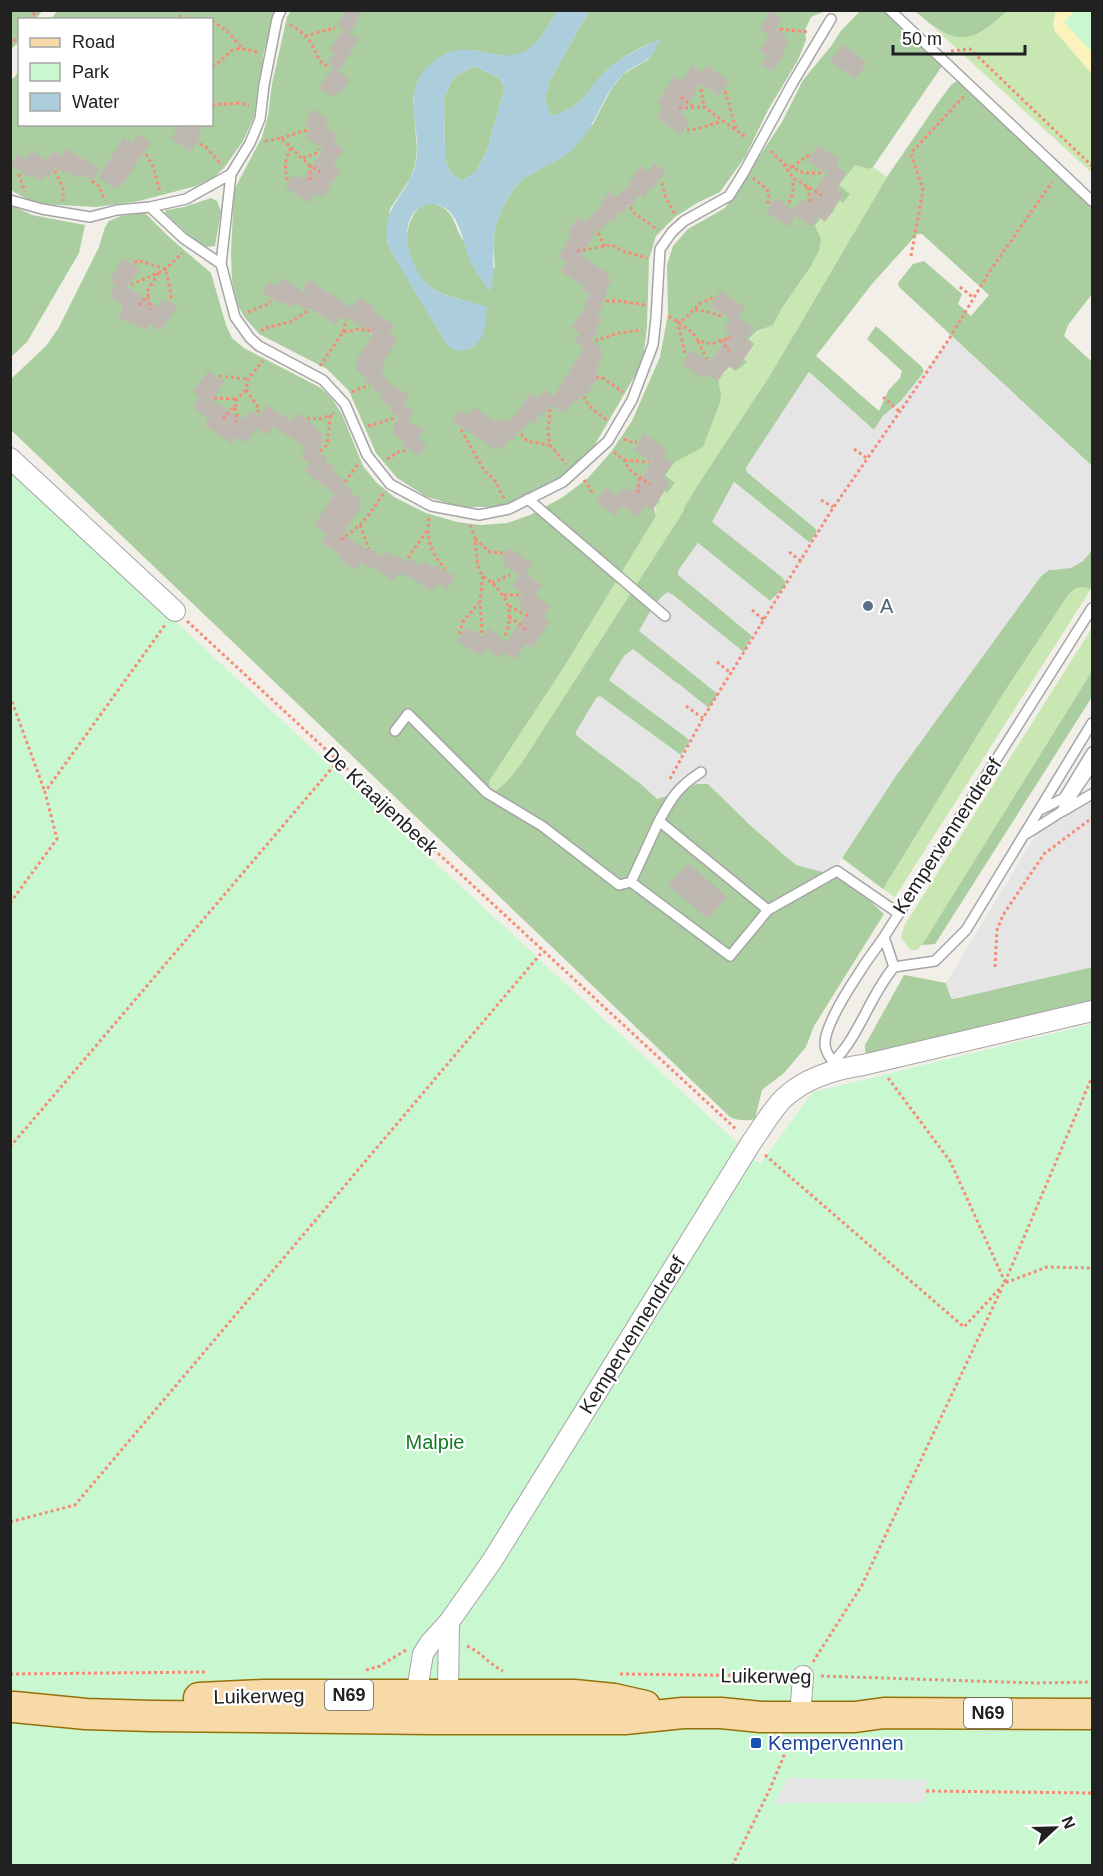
<svg xmlns="http://www.w3.org/2000/svg" width="1103" height="1876" font-family="Arial,sans-serif">
<rect width="100%" height="100%" fill="#f1efe8"/>
<path fill="#c9e7b2" d="M1007,11H1056L1053,25L1055,31L1092,74V173L934,28L952,36L997,20Z
M855,165L868,169L873,167L887,177L769,377L703,477L685,506L683,512L521,764L506,784L492,792L490,788L489,781L501,761L564,667L656,516L655,498L675,484L664,475L675,462L703,446L720,403L721,394L718,379L734,364L746,362L740,355C750,337 754,332 773,325L782,308L811,266L815,227L824,215L829,218L835,210L831,207L837,199L849,194L838,186Z
M1084,586L1091,589L895,897L883,889L1001,697L1066,598L1072,590Z
M1092,628V671L922,945L917,950H910L901,937L904,926Z"/>
<path fill="#aacea0" d="M952,10L1007,11C969,47 953,45 915,11Z
M10,11H42L36,19L20,20L19,42L11,49Z
M57,11H275L264,51L254,117L243,141L224,168L214,177L196,186L139,201L96,207L41,204L28,200L11,190V79L15,77L19,69L20,124H212V20L51,19Z
M291,11H558C546,27 536,53 513,56C501,57 484,52 471,50L413,98L417,150L415,165L410,179L390,209L387,241L391,250L447,345L485,319L487,307C474,303 445,296 435,290C419,281 406,257 407,239C407,220 420,194 442,207C456,215 455,230 464,241C473,251 485,260 495,269L493,245L495,228L502,209L513,189L524,178L540,169L593,124L612,88L623,74L648,60L660,40C643,45 622,57 608,69C586,89 586,106 553,116L550,115L546,102V94L550,80L589,11H825L811,17L805,30L806,40L798,60L768,110L745,157L720,192L697,203L675,217L656,236L649,259L647,326L643,362L594,446L555,483L509,504L493,507H461L427,497L397,478L376,453L349,391L327,369L259,334L245,318L238,306L232,281L231,253L234,190L262,137L268,116L272,84L287,17Z
M860,11H884L942,66L873,167L868,169L855,165L839,185L850,194L843,203L838,199L831,207L835,210L828,218L824,215L815,226L821,239L819,250L811,266L782,308L773,325L757,331L749,339L754,344L740,355L747,362L739,369L733,364L718,378L721,394L720,403L703,447L675,462L665,475L675,483L667,493L662,489L656,498L660,501L654,508L656,516L564,667L489,781L490,788L492,792C506,786 512,775 521,764L683,512L685,506L703,477L769,377L887,177L937,104L951,85L959,80L1092,204V294L1068,325L1064,336L1092,362V466L899,287L898,283L913,264L924,261L962,294L958,304L971,316L989,295L922,234H917L872,284L816,356L879,411L888,391L900,378L902,371L867,339L876,326L922,367L924,371L921,376L901,401L883,416L874,430L809,372L746,468L747,472L816,529L817,532L810,543L734,482L713,522L782,577L786,582L784,588L770,601L698,543L678,571L679,575L752,636L744,653L672,594L640,631L718,694L709,709L679,684L609,680L686,737L690,741L680,756L597,697L576,732L577,735L585,742L641,784L657,798L696,784H708L786,857L832,873L870,901L884,914L814,1026L806,1047L784,1073L762,1090L755,1119C746,1121 738,1121 730,1117L11,430V379L46,346L58,329L99,247L105,227L109,221L121,216L145,213L169,237L211,273L226,325L232,338L244,348L321,388L332,399L342,414L363,466L376,482L394,497L426,513L457,522L481,525L507,523L530,515L563,497L588,478L611,452L632,421L660,357L668,314L667,265L673,246L688,229L725,208L782,122L803,80L832,45L840,32Z
M476,67L500,78L503,85V94L487,150L476,172L462,181L451,173L445,160L444,98L453,78L470,68Z
M211,198L217,201L221,211L215,246L205,247L193,239L165,213L166,210L184,207Z
M11,205L32,215L85,225L79,253L27,342L11,357Z
M1092,550V587L1091,589C1079,585 1073,588 1066,598L1001,697L883,889L842,858L895,777L1041,576L1049,570C1067,570 1081,563 1092,550Z
M1092,671V697L935,944L922,945Z
M1092,967V1005L867,1054L865,1051V1045L904,975L946,983L951,998L953,999Z"/>
<path fill="#fbf2bc" d="M1056,11H1092V74L1055,31L1053,25Z"/>
<path fill="#c9f7d0" d="M1076,10L1092,11V52L1064,22Z
M10,468L760,1164L813,1092L1092,1024V1865H11Z"/>
<path fill="#e5e5e5" d="M952,337L1092,466V550L1083,561L1071,568L1049,570L1041,576L895,777L832,873L830,874L796,865L752,827L708,784H696L677,793L657,799L641,784L585,742L576,735V732L597,697L600,696L681,755L690,742L686,737L609,680L624,656L633,649L709,708L718,694L639,631L651,610L662,596L668,592L744,652L752,635L678,575V571L698,543L770,601L784,588L786,582L782,577L712,522L734,482L810,543L817,532L816,529L747,472L746,468L809,372L874,430L883,416L901,401L921,376L924,371Z
M1092,802V967L953,999L951,998L946,983L1037,833Z
M787,1778L927,1780L924,1803H788L774,1805Z"/>
<path fill="#accedc" fill-rule="evenodd" d="M558,10L589,11L550,80L546,94V102L550,114L552,116C585,107 586,88 608,69C623,55 643,48 661,38C657,45 654,53 649,58C642,65 630,67 622,75C599,99 595,135 564,156C547,168 524,173 512,191C502,207 493,227 493,247C493,263 495,276 490,292C484,282 475,272 470,261C464,246 461,223 449,211C442,205 432,202 424,205C392,219 411,277 435,290C446,297 474,302 487,307C486,314 486,323 484,331C479,348 461,358 447,345L390,250C376,210 406,199 415,166C423,138 406,107 418,80C422,72 429,65 436,60C466,35 497,65 523,52C539,44 548,25 558,10ZM476,67L500,78L503,85V94L487,150L476,172L462,181L451,173L445,160L444,98L453,78L470,68Z"/>
<path fill="#beb8b1" d="M347,10H364L350,33L337,25Z
M771,11L782,18L776,28L786,35L784,38L789,41L782,52L785,54L773,72L762,65L767,56L759,51L769,35L759,29Z
M343,29L359,39L339,71L327,64L334,53L329,50Z
M843,44L867,63L855,79L830,61Z
M692,65L703,72L707,65L729,81L719,96L701,84L681,114L686,117L685,120L689,122L681,135L656,118L663,108L657,104L674,76L682,81Z
M332,68L350,79L339,95L336,93L333,97L319,88Z
M313,109L329,120L325,126L338,135L333,142L344,149L333,165L341,170L323,197L316,193L309,203L285,187L293,175L298,178L299,176L304,179L323,149L305,137L311,129L304,124Z
M180,124H204L199,132L202,134L191,152L171,139Z
M138,134L151,142L122,186L119,184L116,189L98,177L124,137L133,143Z
M818,145L840,159L836,166L846,173L837,189L844,194L825,222L819,217L812,227L796,216L789,227L766,212L774,199L777,201L778,199L794,210L801,199L805,203L827,173L807,161Z
M67,148L100,170L91,180L80,174L77,178L66,171L64,174L55,168L48,178L45,176L42,181L31,174L29,177L11,165L18,154L26,159L31,150L47,160L53,151L62,156Z
M654,163L665,171L653,189L651,187L644,198L639,195L632,206L629,204L623,214L620,212L613,223L608,220L601,231L598,229L581,256L609,274L607,277L612,280L605,291L608,293L601,303L604,305L597,315L602,319L595,329L598,331L591,341L602,348L600,351L604,354L597,365L600,367L594,377L597,379L587,394L584,393L577,403L574,401L567,412L563,409L561,412L550,405L544,415L541,413L534,424L529,421L522,432L519,430L513,440L510,438L503,449L498,446L496,450L452,421L459,410L468,415L473,407L497,422L499,418L508,423L513,415L515,416L530,393L538,398L544,390L554,396L584,348L574,342L580,334L571,328L587,305L584,304L590,295L581,290L584,286L560,271L566,262L558,257L571,236L567,233L578,217L586,222L592,214L594,215L609,192L617,197L623,189L625,190L640,166L648,172Z
M123,258L140,269L127,287L158,306L161,301L163,303L166,299L177,306L161,331L150,324L146,331L131,321L129,324L118,317L124,306L109,296L116,285L109,281Z
M283,278L305,293L306,290L310,293L303,287L309,280L352,308L359,298L375,308L373,312L394,325L389,334L397,340L382,363L386,366L381,374L389,380L388,382L409,395L403,404L414,411L408,420L424,430L418,439L427,444L419,456L401,444L403,441L392,434L395,429L392,427L399,417L389,410L391,407L380,401L383,396L372,389L374,386L364,380L366,377L355,370L358,365L355,362L373,334L346,317L345,320L340,317L336,325L308,307L306,310L295,303L292,308L281,301L279,304L262,292L269,281L277,286Z
M720,291L745,307L738,318L754,328L746,339L754,344L736,371L728,366L718,381L707,374L704,379L682,364L691,350L710,362L729,333L724,329L730,319L710,306Z
M208,371L224,381L212,400L242,419L250,411L259,417L266,405L291,421L297,413L315,425L313,428L324,434L321,439L324,442L317,452L327,458L325,461L336,468L333,473L344,480L342,483L352,489L350,492L361,499L358,504L361,506L343,535L370,551L371,549L382,556L385,551L396,558L398,555L408,562L410,559L420,566L423,561L435,568L436,565L455,577L447,589L438,583L432,592L409,576L407,578L399,572L393,581L371,566L369,568L361,563L355,570L340,560L342,556L321,543L327,534L314,526L334,494L304,471L309,463L300,457L306,448L273,426L267,435L256,428L246,443L236,437L232,444L204,425L208,418L193,408L199,397L193,392Z
M644,434L667,449L663,456L673,463L663,478L670,483L652,510L645,506L638,517L622,506L615,516L596,503L605,488L617,496L622,488L626,490L628,488L632,491L652,462L634,450Z
M509,548L533,564L526,574L542,585L535,595L550,606L544,616L550,621L533,648L526,644L515,659L504,652L500,658L486,648L481,656L457,641L466,628L470,631L472,629L482,636L488,628L506,642L527,613L520,608L522,605L518,601L523,594L512,586L519,576L504,565L505,562L501,560Z
M688,863L727,897L708,919L668,885Z"/>
<g fill="none" stroke-linecap="round" stroke-linejoin="round">
<defs>
<path id="service" d="M281,10L277,19L264,85L260,119L250,143L231,174L221,264L235,317L250,338L259,346L323,380L345,404L367,455L390,484L431,506L479,515L509,509L563,482L608,441L632,400L653,345L656,318L660,249L672,232L684,221L729,196L744,172L792,84L831,19
M890,10L1092,201
M10,200L42,209L90,217L117,210L150,207L186,199L231,174
M150,207L183,238L221,264
M528,499L665,616
M395,731L408,714L487,793L542,826L619,885L631,882L730,956L768,910L837,871L898,913
M1042,809L1064,798L1092,752
M1063,811L1092,794
M659,821C672,797 678,787 701,772
M1026,834L1061,812L1092,766
M631,882L659,821L768,910
M884,937L894,967
M834,1061C860,1035 870,995 894,967L935,961L966,930L1092,723
M836,1069C833,1058 825,1055 825,1044C824,1021 869,957 884,937L1092,608"/>
<path id="minor" d="M10,458L175,611
M443,1703L448,1694L449,1622
M421,1704L416,1696L423,1654L430,1643L449,1622L492,1561L751,1143C761,1129 773,1108 785,1097C807,1077 835,1069 863,1065L1092,1011
M800,1717L803,1676"/>
<path id="primary" d="M199,1698L263,1695H574L614,1699L645,1706
M14,1707L86,1714L151,1716L432,1719H625L683,1713H721L761,1717H855L884,1713L1092,1714"/>
</defs>
<use href="#service" stroke="#a5a5a5" stroke-width="12"/>
<use href="#minor" stroke="#a5a5a5" stroke-width="22"/>
<use href="#primary" stroke="#967008" stroke-width="33"/>
<path stroke="#f38c78" stroke-width="3" stroke-dasharray="3 3" stroke-linecap="butt" d="M179,16L188,19L207,20
M30,20L36,10
M212,21L227,31L242,48
M290,25C299,29 308,37 312,45C317,53 318,62 327,66
M780,29L808,32
M305,36L335,28
M10,46L20,34
M951,51L970,49L1092,166
M212,66C234,55 225,43 257,52
M701,89L704,107
M725,91L736,129
M681,97L694,107
M212,105L238,103L249,105
M679,108L704,107L747,138
M687,130L697,129L722,121
M281,138L307,130
M265,141L281,138L307,163L320,172
M200,144L206,147L222,165
M771,151L783,163L793,178L823,196
M146,154L153,166L160,192
M303,158L315,154L319,149
M784,164L804,173H822
M792,167L809,155
M55,171L63,188V201
M19,174L25,192
M753,178L767,189L769,199L767,205
M287,180L285,163L291,147
M310,180V165
M92,181L99,186L105,201
M662,183L666,198L675,214
M807,187L811,203
M789,203L793,193V179
M630,207L633,212L658,230
M598,233L605,247
M577,251L611,245L617,247L622,251L647,258
M911,256L923,190L911,153L964,96
M134,262L140,261L166,269L172,301
M131,285L166,269L182,253
M960,287L974,298
M148,297L151,310
M606,301H619L645,305
M139,305L148,296L147,292L159,272
M695,310L705,311L724,317
M248,312L268,304L270,301
M669,316L692,332L698,341L712,344L731,337
M261,331L265,328L290,322L308,311
M343,332L346,320
M721,340L729,351
M595,341L618,333L642,330
M698,341L707,359
M685,353L678,322L686,318L699,304L714,297
M320,366L343,332L359,329L368,331L374,328
M219,376L248,379
M596,377H601L623,392
M246,390L259,408L257,414
M352,392L358,389L370,386
M584,396C587,407 598,413 607,420
M883,397L900,412
M214,398L236,399
M235,408L237,415L236,423
M550,409L548,433L550,445L566,464
M307,418L319,419L332,415
M223,419L231,409L235,408L237,399L246,390L248,379L263,361
M368,426L395,418
M461,430L484,470L495,481L504,498
M521,434L527,441L549,445
M624,439L629,442H637
M854,449L868,459
M320,451L327,445L330,417L334,413
M614,452L624,460L629,469L650,485
M387,459L400,451H407
M624,460L649,462
M584,480L593,493
M345,482L358,464
M638,493L639,477
M821,500L833,507
M429,518C426,538 431,555 446,569
M360,525L369,549
M470,525C471,529 474,534 475,538C477,550 475,564 482,575C485,578 490,581 493,584C510,600 514,616 504,638
M475,539L490,552L503,553
M341,540L360,525L370,513L384,493
M789,552L801,561
M408,558L427,531
M492,583L510,575
M504,595H520
M509,606L530,617
M752,610L764,620
M509,617L523,626L525,630
M187,621L737,1130
M482,633L480,601L483,575
M459,634L464,620L479,603
M717,662L732,674
M10,696L45,792
M686,706L703,718
M670,779L703,718L833,508L908,400L949,339L990,271L1052,182
M10,903L57,839L45,792L165,625
M995,967L997,930L1003,915L1044,854L1092,818
M888,1078L950,1161L1005,1282
M10,1147L338,761
M765,1155L964,1327L1005,1283L1047,1267L1092,1268
M1005,1282L1092,1077
M10,1522L75,1505L543,951
M467,1646C481,1652 489,1664 503,1671
M813,1662L862,1585L1002,1288
M366,1670L380,1666L406,1650
M10,1674L207,1672
M620,1674L784,1676
M821,1676L1035,1683L1092,1682
M926,1791L1092,1793
M732,1866L770,1789L790,1741"/>
<use href="#service" stroke="#fff" stroke-width="9"/>
<use href="#minor" stroke="#fff" stroke-width="20"/>
<use href="#primary" stroke="#f7daa7" stroke-width="30"/>
</g>
<circle fill="#5c6f8a" stroke="#fff" stroke-width="2" cx="868" cy="606" r="6"/>
<rect fill="#1a4fb4" stroke="#fff" stroke-width="2" x="750" y="1737" width="12" height="12" rx="3"/>
<g text-anchor="middle" stroke-width="4.5" stroke-linejoin="round" paint-order="stroke">
<g fill="#fff" stroke="#646464" stroke-width="1.5">
<rect x="325" y="1680" width="48" height="30" rx="4.5"/>
<rect x="964" y="1698" width="48" height="30" rx="4.5"/>
</g>
<g font-size="18" font-weight="bold" fill="#212121">
<text x="349" y="1701">N69</text>
<text x="988" y="1719">N69</text>
</g>
<g font-size="20" fill="#4e5e75" stroke="#fff" text-anchor="start">
<text x="880" y="613">A</text>
</g>
<g font-size="20" fill="#212121" stroke="#fff">
<text transform="translate(381 801) rotate(43)" y="7">De Kraaijenbeek</text>
<text transform="translate(947 836) rotate(-57)" y="7">Kempervennendreef</text>
<text transform="translate(632 1335) rotate(-58)" y="7">Kempervennendreef</text>
<text transform="translate(766 1676) rotate(1)" y="7">Luikerweg</text>
<text transform="translate(259 1696) rotate(-1)" y="7">Luikerweg</text>
</g>
<g font-size="20" fill="#127c22" stroke="#fff">
<text x="435" y="1449">Malpie</text>
</g>
<g font-size="20" fill="#164399" stroke="#fff" text-anchor="start">
<text x="768" y="1750">Kempervennen</text>
</g>
</g>
<rect width="1103" height="1876" fill="none" stroke="#212121" stroke-width="24"/>
<rect x="18" y="18" width="195" height="108" fill="#ffffff" stroke="#a6a6a6" stroke-width="1.5"/>
<rect x="30" y="38" width="30" height="9" fill="#f7daa7" stroke="#a6a6a6" stroke-width="1.5"/>
<text x="72" y="48" font-size="18" fill="#212121">Road</text>
<rect x="30" y="63" width="30" height="18" fill="#c9f7d0" stroke="#a6a6a6" stroke-width="1.5"/>
<text x="72" y="78" font-size="18" fill="#212121">Park</text>
<rect x="30" y="93" width="30" height="18" fill="#accedc" stroke="#a6a6a6" stroke-width="1.5"/>
<text x="72" y="108" font-size="18" fill="#212121">Water</text>
<g transform="translate(1055 1828) rotate(68)" stroke="#ffffff" stroke-width="4.5" paint-order="stroke">
<path d="M0-4.5L10 22L0 15L-10 22Z" fill="#212121"/>
<text y="-9" font-size="16" font-weight="bold" text-anchor="middle" fill="#212121">N</text>
</g>
<path d="M893 45v9h132v-9" fill="none" stroke="#212121" stroke-width="3"/>
<text x="902" y="45" font-size="18" fill="#212121" stroke="#ffffff" stroke-width="4.5" paint-order="stroke">50 m</text>
</svg>
